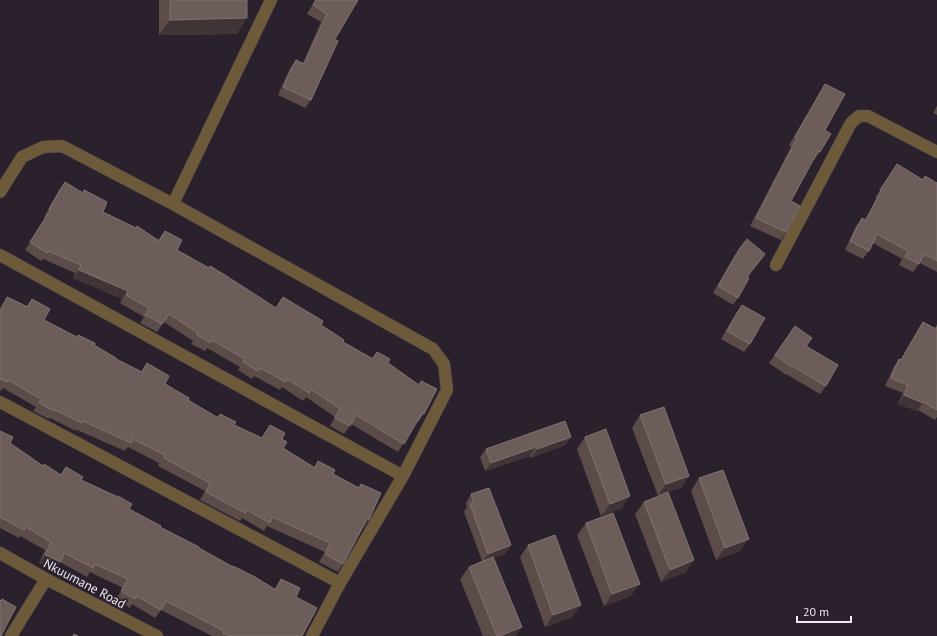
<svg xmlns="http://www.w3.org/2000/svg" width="937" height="636" font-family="'PT Sans',sans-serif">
<rect width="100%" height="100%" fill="#2a212d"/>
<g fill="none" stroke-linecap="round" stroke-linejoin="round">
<defs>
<path id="street" d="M0,192L22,157L43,147L62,146L173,204L433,349L444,364L447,390L403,476L340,583L312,636
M173,204L271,0
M0,255L403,476
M776,265L851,123L859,116H868L937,152
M0,402L340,583
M0,553L46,579L157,636
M11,636L46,579"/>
</defs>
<use href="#street" stroke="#463d48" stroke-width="13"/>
<use href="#street" stroke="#6c5a3b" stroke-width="12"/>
</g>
<path fill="#5c4c49" d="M159,0H247L237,34L159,35Z
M315,0H358L335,39L311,100L305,108L278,95L290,68L296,60L303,63L321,22L307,14Z
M825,84V130L820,152L814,160H813L791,201L786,232L781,240L750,226L791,147L789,145L820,92Z
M937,106V115L933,113Z
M897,164L922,180L925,176L937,183V272L920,263L913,272L899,265L902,259L873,243L869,251L863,259L845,250L856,226L862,218L865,220L876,199L875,198Z
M65,182L82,193L84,190L103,212L158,240L165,231L177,250L276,308L283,297L343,342L372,358L377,352L388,363L419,385L421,381L424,414L418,422L417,421L398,452L351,424L344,434L330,426L335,417L306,397L303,401L282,387L280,390L254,376L252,379L238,370L240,367L207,348L205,351L191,344L193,341L164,322L157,332L140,323L144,317L120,303L122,299L73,278L75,273L43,259L41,261L25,250L45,218L44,217L59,190Z
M740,248L760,261L747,277L738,298L733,305L713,293L735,255Z
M7,297L26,307L32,299L44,320L77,337L78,335L116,359L141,372L147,363L165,384L188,400L218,417L220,414L234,425L262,438L270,425L282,439L283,448L314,467L318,461L333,474L358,488L361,484L369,520L364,528H363L343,564L338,572L319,562L325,552L267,526L264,531L242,518L240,521L200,500L205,491L158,466L159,463L128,447L125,451L77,430L76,431L50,418L49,419L33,411L36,407L3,388L1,391L0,390V308Z
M742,305L750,344L744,352L721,339L736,313Z
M923,322L935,328L937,324V417L935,420L918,410L917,411L898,404L903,393L885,386L893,368L899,359L901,360L918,330Z
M795,326L826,386L820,394L786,374V375L769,363Z
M640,415L689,476L681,488L668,492L686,572L661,582L635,514L644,502L658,496L632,428Z
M0,431L10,443L43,466L61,475L66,467L81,480L160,527L232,567L274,589L281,579L296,597L302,636H212L161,610L155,618L132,604L130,608L116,599L123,588L90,572L87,577L60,562L55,570L39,563L45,550L20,536L19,538L0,528Z
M571,437L565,445L531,458L530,456L485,471L480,457L486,449Z
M585,437L622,508L601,516L577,449Z
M699,478L740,551L716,560L691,491Z
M471,494L511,545L505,554L494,558L522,627L515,636H483L460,579L469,567L482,561L464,512L467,507L466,503Z
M586,523L631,596L604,606L577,535Z
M528,545L581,605L572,617L545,627L520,557Z"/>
<path fill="#413436" d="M247,18L237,34L159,35L170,20Z
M79,270L128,291L122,299L73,278Z
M904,395L923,403L917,411L898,404Z
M571,437L565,445L531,458L537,449Z
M536,447L530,456L485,471L491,463Z
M689,476L681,488L658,496L666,484Z
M630,496L622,508L601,516L610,504Z
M367,519L369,520L364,528H362Z
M749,539L740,551L716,560L725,548Z
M511,545L505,554L483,562L488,554Z
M45,555L61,562L55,570L39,563Z
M694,560L686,572L661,582L670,570Z
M640,584L631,596L604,606L612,594Z
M581,605L572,617L545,627L553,615Z
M522,627L515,636H500Z"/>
<path fill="#6c5d5b" stroke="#807372" d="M170,0H247V18L170,20Z
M316,0H358L335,39L338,41L311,100L283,87L296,60L304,64L327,14L313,5Z
M825,84L845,94L825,130L831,134L820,152L818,151L791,201L800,206L786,232L756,218L797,138L795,137Z
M897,164L923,180L925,176L937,183V261L924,254L919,264L905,257L908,251L877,234L869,251L850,241L862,218L866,220L881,191L880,190Z
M65,182L83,193L84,190L107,202L103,212L136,228L137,226L159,241L165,231L182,240L177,250L209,268L210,266L225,275L276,308L283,297L323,321L321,325L344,340L343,342L373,359L377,352L390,359L388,363L419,385L421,381L437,389L424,414L422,413L404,444L356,415L350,426L335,418L340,409L311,389L309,393L287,379L286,382L260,368L258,371L243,362L245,359L212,340L210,343L197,335L198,333L169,314L162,324L145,315L149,308L126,295L128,291L79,270L81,265L48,251L47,253L30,242L51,209H49Z
M747,239L765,254L747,277L749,278L738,298L718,286L740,248Z
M7,297L28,307L32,299L50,309L44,320L77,337L78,335L95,343L94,345L116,358V359L142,372L147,363L169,376L165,384L189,398L188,400L218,418L220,414L236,422L234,425L262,438L270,425L285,433L282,439L287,442L283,448L315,468L318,461L335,470L333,474L359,488L361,484L381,493L369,520L367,519L343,564L325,554L330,543L272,517L270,523L247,510L245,513L206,492L210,483L164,458L165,455L133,439L131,443L83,421L82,423L55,410L54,411L39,403L41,399L8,380L7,382L0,379V312Z
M742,305L765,318L750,344L727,331Z
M923,322L936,329L937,327V410L923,402V403L904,395L908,385L891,378L899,359L901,360Z
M795,326L812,338L806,346L838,365L826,386L792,366V367L775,355Z
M664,407L689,476L666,484L640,415Z
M565,421L571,437L537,449L536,447L491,463L486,449Z
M606,429L630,496L610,504L585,437Z
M0,431L13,437L10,443L43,466L44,464L61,475L66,467L83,477L81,480L118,497V496L132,504L129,509L161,526L160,527L199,547V548L233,567V566L255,577L276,590L281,579L300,588L296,597L317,608L302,636H230L223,633L224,631L166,601L161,610L137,596L135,599L121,591L128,579L95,564L93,568L64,553L61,562L45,555L51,542L26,527L24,530L0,517Z
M723,470L749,539L725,548L699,478Z
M489,488L511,545L488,554L470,504L474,502L471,494Z
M668,492L694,560L670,570L644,502Z
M613,513L640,584L612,594L586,523Z
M555,535L581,605L553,615L528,545Z
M493,557L522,627L500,636H497L469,567Z
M2,599L16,607L1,636H0V600L1,601Z
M74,634L78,636H73Z"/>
<g text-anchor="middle" stroke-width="3.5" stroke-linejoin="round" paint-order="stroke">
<g font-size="13" fill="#efe9f1" stroke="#2a212d">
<text transform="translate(85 583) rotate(28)" y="5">Nkuumane Road</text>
</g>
</g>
<path d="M797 616v6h54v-6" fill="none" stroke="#efe9f1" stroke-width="2"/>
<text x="803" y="616" font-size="12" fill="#efe9f1" stroke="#2a212d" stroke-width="3" paint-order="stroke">20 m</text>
</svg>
